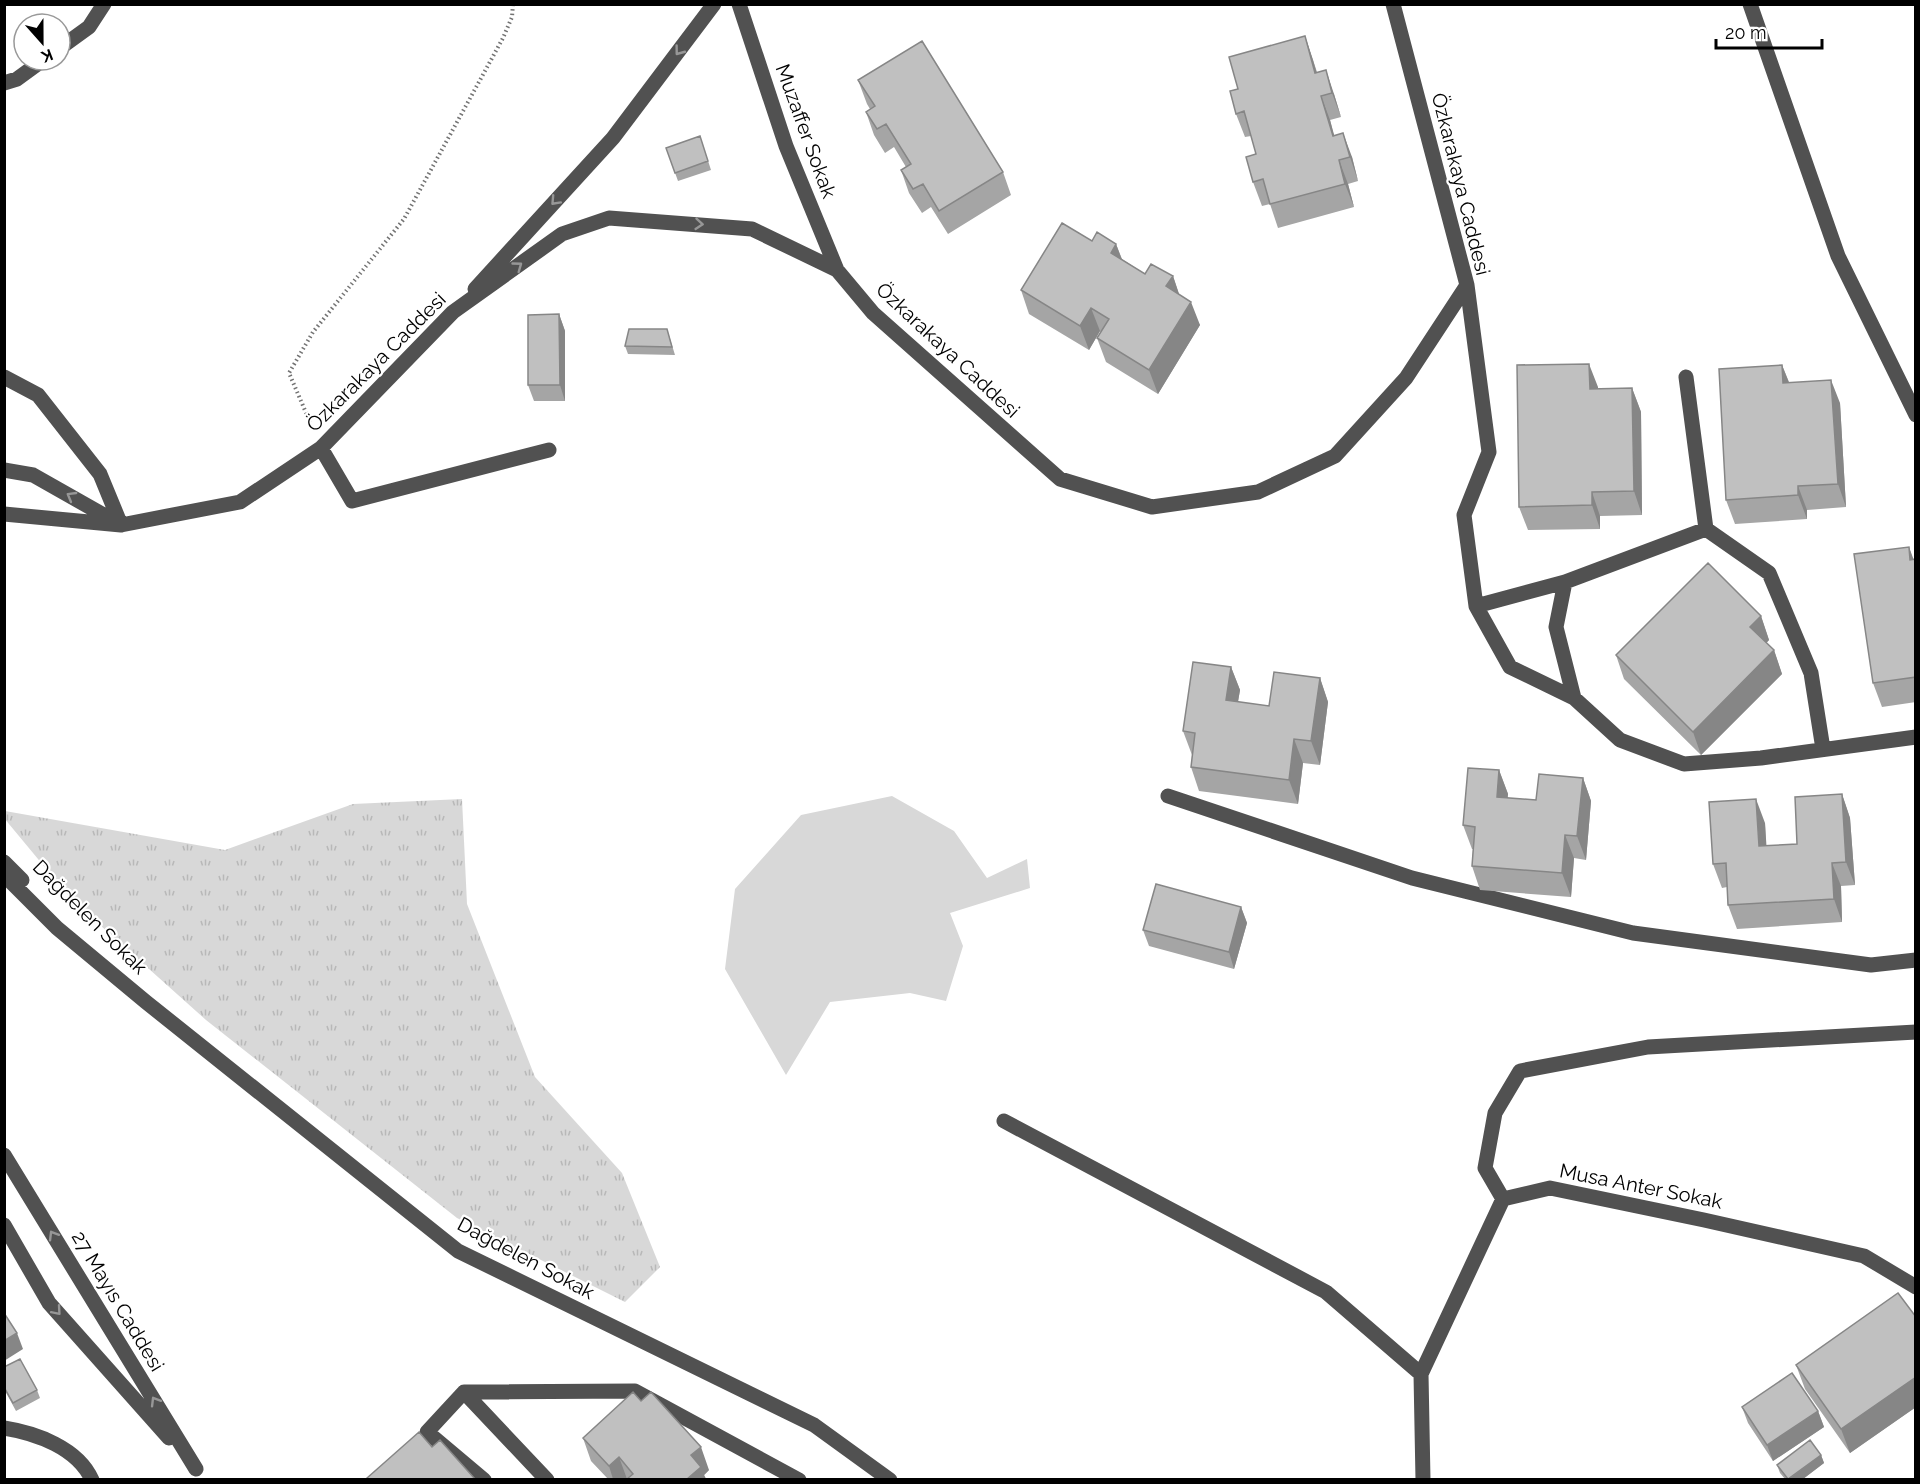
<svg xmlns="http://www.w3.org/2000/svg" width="1920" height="1484" font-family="Raleway,sans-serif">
<defs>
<pattern id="park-tufts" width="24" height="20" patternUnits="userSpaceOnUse" patternTransform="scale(1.5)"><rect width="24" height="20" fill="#d8d8d8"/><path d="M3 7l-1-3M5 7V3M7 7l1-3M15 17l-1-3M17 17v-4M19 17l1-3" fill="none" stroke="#b8b8b8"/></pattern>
</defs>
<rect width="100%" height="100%" fill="#fff"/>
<path fill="#d8d8d8" d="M892,796L954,831L987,878L1027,859L1030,888L950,913L963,946L946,1001L910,993L830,1002L786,1075L725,969L735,889L801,815Z"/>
<path fill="url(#park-tufts)" d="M462,799L467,904L535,1077L622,1173L660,1267L625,1302L457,1218L206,1020L72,900L4,818L5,811L225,850L353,804Z"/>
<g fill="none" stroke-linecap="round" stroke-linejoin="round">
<path stroke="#737373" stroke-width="4" stroke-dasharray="1.5 3" stroke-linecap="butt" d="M310,422L289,373L313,332L404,219L503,38L512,17L513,4"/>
<path stroke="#515151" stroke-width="15" d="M739,4L786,146L837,270
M1750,4L1838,256L1916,415
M60,48L89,27L104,4
M4,83L17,79L43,60
M1467,285L1489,452L1464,515L1476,606L1510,667L1574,698L1620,740L1684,764L1761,758L1916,737
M475,289L613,138L714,4
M4,377L38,395L100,474L121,525
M1686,377L1706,529
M321,448L352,501L549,450
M4,470L33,475L116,522
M4,514L121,525L240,502L321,448L453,312L562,234L609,218L752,229L837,270L873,313L1060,479L1152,507L1258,492L1335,456L1406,378L1467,285L1393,4
M1565,582L1556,627L1574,698
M1476,606L1565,582L1706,529L1769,573L1811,673L1823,749
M1168,796L1412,878L1633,933L1871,965L1916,960
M4,862L22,880
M4,875L57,928L146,1002L458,1251L814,1425L890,1480
M1004,1121L1326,1292L1421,1374
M4,1155L196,1469
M1503,1199L1485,1168L1495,1113L1520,1071L1648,1047L1916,1032
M4,1225L49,1303L169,1438
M464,1392L547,1480
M4,1428C36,1433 78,1448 92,1480
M484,1480L427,1432L464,1392L635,1391L799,1480
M1423,1480L1421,1374L1503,1199L1550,1188L1704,1220L1864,1256L1916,1287"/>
</g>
<path fill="#a5a5a5" d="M1305,36L1317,72L1334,94L1341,117L1330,120L1334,136L1352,157L1358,181L1348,184L1354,207L1278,228L1270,204L1262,206L1253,182L1256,154L1251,136L1245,137L1236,114L1238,89Z
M858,80L1003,172L1011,195L948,234L931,207L922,213L909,193L901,170L906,167L894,147L885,153L874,135L866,112L870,109L867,104Z
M700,136L711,170L678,181L666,148Z
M1092,241L1116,244L1122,259L1145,274L1173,276L1179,294L1200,325L1158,394L1106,362L1097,338L1101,332L1100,331L1089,350L1029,314L1021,290Z
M559,314L565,331V401H534L528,385Z
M667,329L675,355L628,354L625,346Z
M1782,365L1789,382L1840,403L1846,507L1807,510V519L1735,524L1726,500Z
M1598,387V389L1632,388L1641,412L1642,515L1600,516V529L1528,530L1519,507Z
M1909,547L1913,560L1916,559V702L1882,707L1873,683Z
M1761,616L1769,640L1766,643L1774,650L1782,674L1701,755L1624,679L1616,655Z
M1231,667L1240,690L1238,702L1269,706L1320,678L1328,702L1320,765L1303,763L1298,804L1199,791L1191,767L1192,755L1183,731Z
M1499,770L1508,794L1507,798L1536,800L1583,778L1591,801L1586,860L1574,858L1571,897L1480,890L1472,866L1473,849H1472L1463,825Z
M1842,794L1850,818L1855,885L1841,886L1842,922L1737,929L1728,905L1727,887L1722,888L1713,864L1765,823L1766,846L1797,844Z
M1241,907L1247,923L1234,969L1149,946L1143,930Z
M1916,1317V1407L1850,1453L1805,1389L1796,1365Z
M4,1367L37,1390L40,1398L16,1411L4,1389Z
M1742,1407L1818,1411L1824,1427L1773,1461L1748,1423Z
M583,1438L709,1470L704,1475L706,1479H608L591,1461Z
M1821,1455L1824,1463L1803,1479H1785L1780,1473L1777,1465Z"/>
<path fill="#868686" d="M1305,36L1313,60L1323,96L1315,73Z
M1326,70L1334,94L1341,117L1332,93Z
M1321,96L1330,120L1341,160L1333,136Z
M1343,133L1352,157L1358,181L1350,157Z
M1339,160L1348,184L1354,207L1345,184Z
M1116,244L1125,268L1111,253Z
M1173,276L1181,300L1166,286Z
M1191,302L1200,325L1158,394L1149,370Z
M1091,308L1100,331L1089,350L1080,326Z
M559,314L565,331V401L560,385Z
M1589,364L1598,387V413L1590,389Z
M1782,365L1791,388L1783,383Z
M1831,380L1840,403L1846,507L1838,484Z
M1632,388L1641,412L1642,515L1634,491Z
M1798,486L1807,510V519L1798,495Z
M1592,492L1600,516V529L1592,505Z
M1909,547L1916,566L1910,560Z
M1761,616L1769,640L1759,651L1750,627Z
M1774,650L1782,674L1701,755L1693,732Z
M1231,667L1240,690L1234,724L1226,700Z
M1320,678L1328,702L1320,765L1311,741Z
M1294,739L1303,763L1298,804L1289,780Z
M1499,770L1508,794L1506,821L1497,797Z
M1583,778L1591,801L1586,860L1577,836Z
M1842,794L1850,818L1855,885L1846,862Z
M1756,799L1765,823L1768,870L1759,846Z
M1565,835L1574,858L1571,897L1562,873Z
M1832,863L1841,886L1842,922L1834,899Z
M1241,907L1247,923L1234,969L1229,952Z
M17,1333L23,1349L4,1361V1341Z
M1916,1377V1407L1850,1453L1841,1429Z
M1818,1411L1824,1427L1773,1461L1767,1445Z
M701,1447L709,1470L704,1475L706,1479H687L691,1455Z
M1821,1455L1824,1463L1803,1479H1789Z
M619,1457L627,1479H613L609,1466Z"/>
<path fill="#c0c0c0" stroke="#868686" stroke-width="1.5" d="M1305,36L1315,73L1326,70L1332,93L1321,96L1333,136L1343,133L1350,157L1339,160L1345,184L1270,204L1263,179L1253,182L1246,157L1256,154L1244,111L1236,114L1230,91L1238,89L1229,57Z
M922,41L1003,172L939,211L923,184L913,189L901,170L911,164L886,124L877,129L866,112L875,106L858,80Z
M700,136L708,161L675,173L666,148Z
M1062,223L1092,241L1097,232L1116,244L1111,253L1145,274L1151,264L1173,276L1166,286L1191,302L1149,370L1097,338L1109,319L1091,308L1080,326L1021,290Z
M559,314L560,385H528V315Z
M629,329H667L672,347L625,346Z
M1589,364L1590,389L1632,388L1634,491L1592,492V505L1519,507L1517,365Z
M1782,365L1783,383L1831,380L1838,484L1798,486V495L1726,500L1719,369Z
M1909,547L1910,560L1916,559V677L1873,683L1854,554Z
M1708,563L1761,616L1750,627L1774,650L1693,732L1616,655Z
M1193,662L1231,667L1226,700L1269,706L1274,672L1320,678L1311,741L1294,739L1289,780L1191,767L1195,733L1183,731Z
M1468,768L1499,770L1497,797L1536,800L1539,774L1583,778L1577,836L1565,835L1562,873L1472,866L1475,827L1463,825Z
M1842,794L1846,862L1832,863L1834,899L1728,905L1726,863L1713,864L1709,802L1756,799L1759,846L1797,844L1795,797Z
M1156,884L1241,907L1229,952L1143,930Z
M1898,1293L1916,1317V1377L1841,1429L1796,1365Z
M4,1313L17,1333L4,1341Z
M20,1359L37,1390L13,1403L4,1387V1367Z
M1792,1373L1818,1411L1767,1445L1742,1407Z
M633,1392L641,1401L651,1392L701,1447L691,1455L701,1467L687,1479H627L633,1474L619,1457L609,1466L583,1438Z
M419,1432L432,1447L440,1440L475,1479H369L367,1478Z
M1810,1440L1821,1455L1788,1479L1777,1465Z"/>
<defs><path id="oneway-chevron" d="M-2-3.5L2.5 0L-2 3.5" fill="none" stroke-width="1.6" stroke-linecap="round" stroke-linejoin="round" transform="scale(1.5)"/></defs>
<g stroke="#979797">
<use href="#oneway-chevron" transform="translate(679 51) rotate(127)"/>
<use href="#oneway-chevron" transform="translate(555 201) rotate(133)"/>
<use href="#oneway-chevron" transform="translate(699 224) rotate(5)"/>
<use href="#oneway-chevron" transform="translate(518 266) rotate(-36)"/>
<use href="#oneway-chevron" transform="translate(71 496) rotate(-150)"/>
<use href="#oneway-chevron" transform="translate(53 1235) rotate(-121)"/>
<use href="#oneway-chevron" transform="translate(57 1311) rotate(49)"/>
<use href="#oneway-chevron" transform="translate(155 1401) rotate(-121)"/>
</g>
<g text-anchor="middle" stroke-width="4.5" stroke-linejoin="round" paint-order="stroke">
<g font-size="20" fill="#000" stroke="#fff">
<text transform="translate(806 131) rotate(70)" y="7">Muzaffer Sokak</text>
<text transform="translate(1461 184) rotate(76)" y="7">Özkarakaya Caddesi</text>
<text transform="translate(948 350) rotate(43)" y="7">Özkarakaya Caddesi</text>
<text transform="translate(376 362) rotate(-45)" y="7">Özkarakaya Caddesi</text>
<text transform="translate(90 917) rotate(45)" y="7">Dağdelen Sokak</text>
<text transform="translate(1641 1186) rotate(11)" y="7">Musa Anter Sokak</text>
<text transform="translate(526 1258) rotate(28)" y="7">Dağdelen Sokak</text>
<text transform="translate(118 1301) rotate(59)" y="7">27 Mayıs Caddesi</text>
</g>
</g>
<rect width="1920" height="1484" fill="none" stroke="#000000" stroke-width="12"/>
<g transform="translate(42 42) rotate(159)"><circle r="28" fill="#ffffff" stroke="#999999" stroke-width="1.5"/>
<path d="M0-4.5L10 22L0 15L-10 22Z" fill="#000000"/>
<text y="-9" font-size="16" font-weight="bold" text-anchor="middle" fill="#000000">K</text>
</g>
<path d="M1716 39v9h106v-9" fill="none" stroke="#000000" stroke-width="3"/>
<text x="1725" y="39" font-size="18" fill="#000000" stroke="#ffffff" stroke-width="4.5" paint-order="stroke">20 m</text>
</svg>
